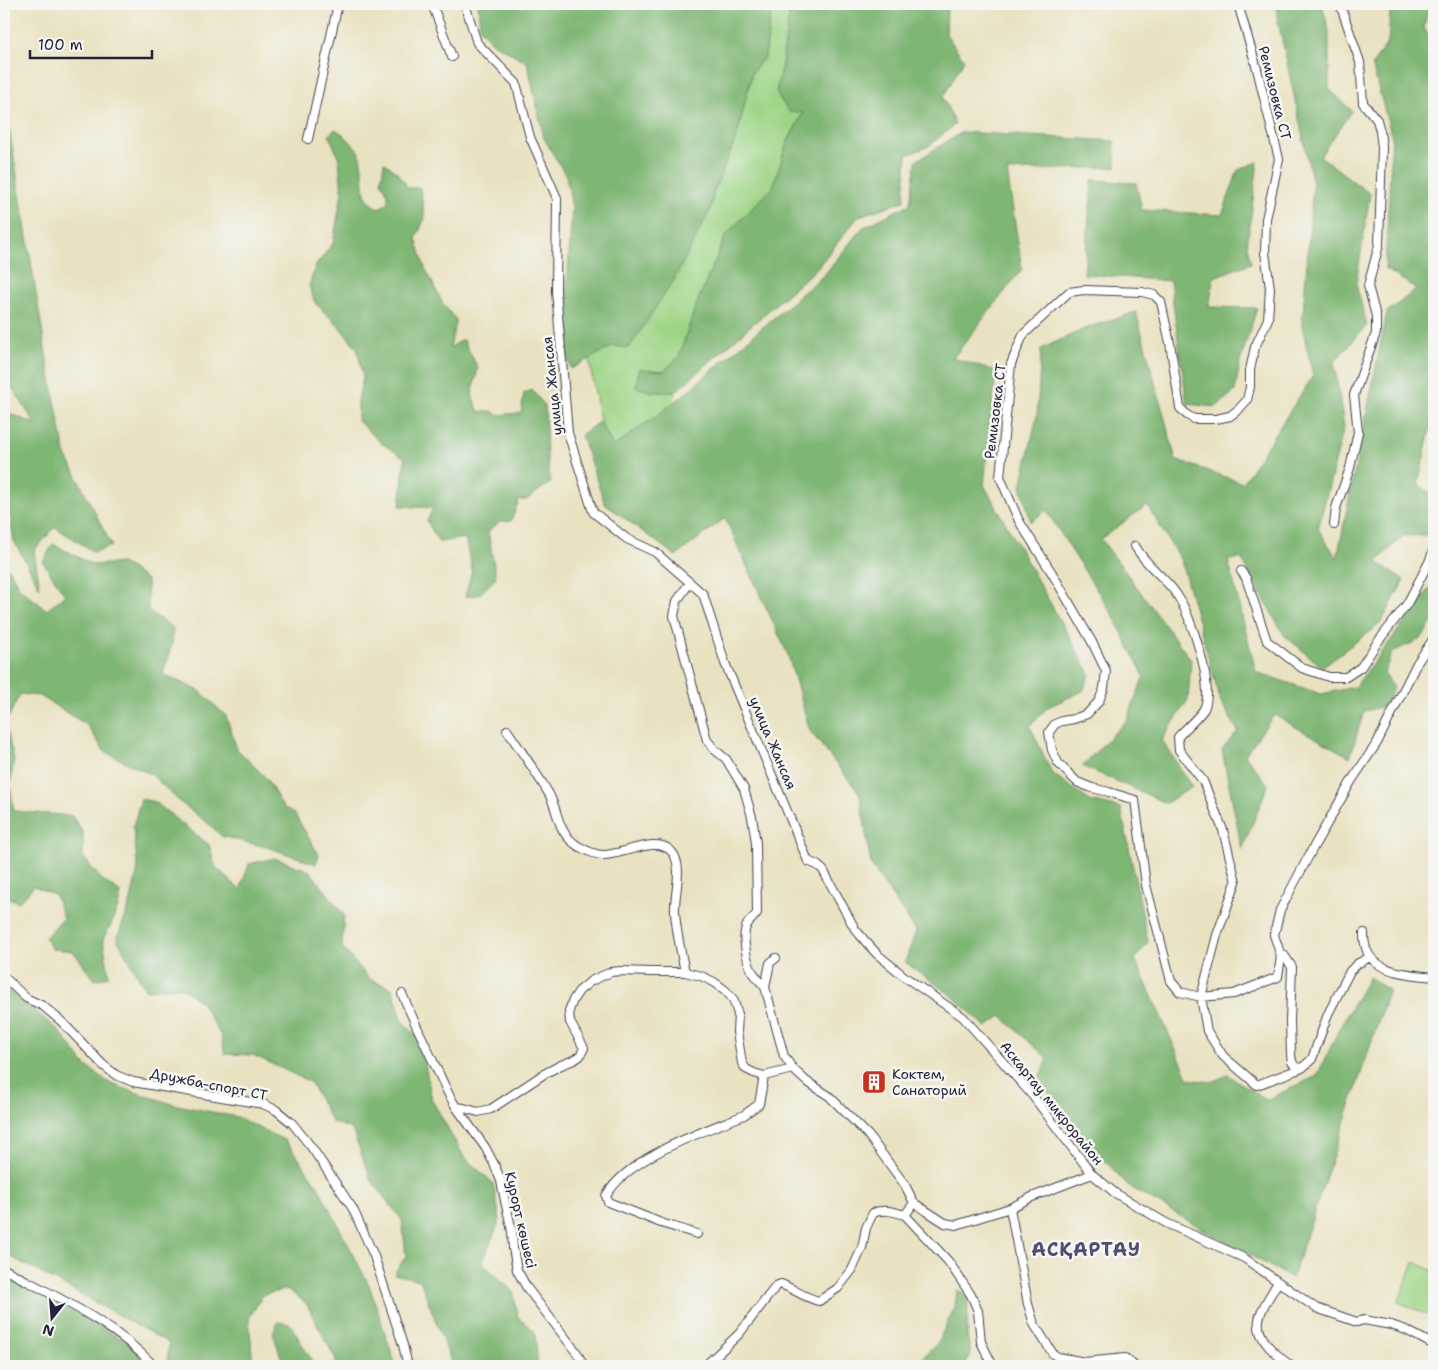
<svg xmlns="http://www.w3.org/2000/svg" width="1438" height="1370" font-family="'Shantell Sans',sans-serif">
<rect width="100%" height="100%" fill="#f6f6f2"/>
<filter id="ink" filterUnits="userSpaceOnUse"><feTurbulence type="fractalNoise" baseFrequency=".02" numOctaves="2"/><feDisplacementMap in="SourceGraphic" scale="10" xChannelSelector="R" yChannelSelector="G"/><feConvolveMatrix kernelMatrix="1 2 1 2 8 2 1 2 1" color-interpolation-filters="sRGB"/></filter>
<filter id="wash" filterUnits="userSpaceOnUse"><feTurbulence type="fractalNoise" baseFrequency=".0096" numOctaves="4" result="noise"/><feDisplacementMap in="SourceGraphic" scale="20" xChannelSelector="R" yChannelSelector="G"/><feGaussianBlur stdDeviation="1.12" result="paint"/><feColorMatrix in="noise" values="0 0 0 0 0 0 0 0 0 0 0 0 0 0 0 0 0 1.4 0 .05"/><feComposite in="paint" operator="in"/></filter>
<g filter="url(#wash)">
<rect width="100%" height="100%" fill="#e9e2c1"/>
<path fill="#9dd586" stroke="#607c60" d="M772,4H786L790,9L782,64L776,93L803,113L787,143L773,187L726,235L695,308L679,357L664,371L639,369L652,392H675L674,403L613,447L600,421L589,359L613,346L710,210L714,191L737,135L752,73L765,56Z
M1414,1262L1434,1271V1317L1398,1302Z"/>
<path fill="#7eb673" stroke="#506c57" d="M478,4H772L765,56L752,73L737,135L714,191L710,210L674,280L629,348L613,346L571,369L566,354V302L572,208L566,176L544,138L527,62L493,43L480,29Z
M799,4H947L946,34L964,60L943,97L955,124L929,146L907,155L904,201L859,216L816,269L675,392H652L636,387L639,369L664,371L679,357L695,308L726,235L773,187L787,143L803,113L789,112L776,93L782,64L790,9Z
M1277,4H1322L1329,31V89L1352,111L1320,156L1370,194L1356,284L1367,325L1334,362L1344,427L1318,529L1337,558L1387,312L1417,289L1385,269L1392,137L1372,65L1388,42L1390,12L1365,4H1430L1424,27L1434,47V411L1418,484L1434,496V510L1428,535L1403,536L1377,562L1404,580L1381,623L1322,667L1284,635L1241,558L1228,560L1256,672L1321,694L1355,687L1434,583V619L1421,639L1392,652L1384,673L1394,688L1384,706L1364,711L1350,757L1274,715L1245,755L1268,785L1242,850L1222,750L1238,731L1221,702L1181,561L1147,505L1101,539L1191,660L1188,700L1162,740L1192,787L1166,803L1082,766L1127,720L1144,676L1114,617L1046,510L1031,522L1021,486L1037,416L1041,349L1084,329L1136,312L1176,460L1243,483L1313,376L1302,326L1313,184L1277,16Z
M4,96L46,354L65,453L112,546L94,552L55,527L34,551L40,588L14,541L4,479V411L35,424L4,374Z
M335,129L344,135L359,151L363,173L365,195L377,209L388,203V194L381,181L384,162L399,174L408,188H420L425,218L416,238L425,268L443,304L456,320L450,348L463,339L478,368L472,395L479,412L492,411L497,415L521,413L524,393L532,390L545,406L547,459L551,482L526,500H519L511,521L500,522L488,531L496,578L480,594L465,597L472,570L465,538L439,542L427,521L433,508L400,506L405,458L381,443L358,421V400L363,378L357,348L334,321L315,303L309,286L315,267L333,243L342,193L339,159L329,135Z
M962,132L1114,141L1116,167L1007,171L1022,269L953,358L996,371L984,485L1090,674L1083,691L1048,707L1030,726L1052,773L1090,801L1121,808L1148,942L1135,959L1189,1079L1211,1082L1228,1075L1266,1100L1317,1076L1341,1025L1369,977L1389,990L1292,1278L1206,1231L1130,1187L1067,1122L1039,1077L1048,1059L1001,1016L986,1027L950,994L905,962L916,931L871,865L860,794L810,731L788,655L725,518L676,556L605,504L581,435L600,421L613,447L674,403L825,274L862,228L910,204L916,161Z
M1258,162L1247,245L1251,263L1214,277L1209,307L1257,308L1240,362L1235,391L1216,407L1187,404L1170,281L1084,274L1092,180L1136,183L1142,210L1222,215L1238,170Z
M53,544L93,565L122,563L147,580L148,611L173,628L172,644L163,674L200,691L226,716L237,749L266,778L283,807L294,813L319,855L316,864L270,848L221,836L209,824L180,802L152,775L105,752L87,725L40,696L20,694L5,724L14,760L10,786L14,811L72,816L83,833V857L102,880L121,893L118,907L110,927L103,939L109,976L95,980L73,951L52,949L45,938L63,918L55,895L34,886L19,902L4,896V561L20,589L47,610L65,595L43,562Z
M141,799L155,802L209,845L215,866L240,890L249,864L275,858L310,871L344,915L342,947L369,979L392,988L403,1022L420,1039L432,1100L464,1157L493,1183L500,1219L482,1263L513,1291L518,1317L535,1332L538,1366H453L420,1280L394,1274L406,1256L402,1220L371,1180L352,1129L332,1122L310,1082L253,1055L225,1054L221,1036L201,1002L181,987L146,990L117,939L131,900L138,869L133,826Z
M4,984L61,1033L85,1065L111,1084L172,1104L237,1117L286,1141L318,1186L369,1285L396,1366H337L335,1358L306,1303L287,1289L263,1295L249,1318L253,1366H170L167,1362L169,1343L4,1253Z
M4,1273L127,1342L149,1366H4Z
M957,1290L965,1294L968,1303L967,1335L971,1355L964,1366H916L923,1357L937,1344L955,1307Z
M278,1322L290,1324L315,1366H284L273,1333Z"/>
</g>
<g filter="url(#ink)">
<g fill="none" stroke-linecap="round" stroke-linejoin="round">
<defs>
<path id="minor" d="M432,4L452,57
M465,4L477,43L516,83L530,137L557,198L556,291L568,433L593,512L627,539L655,552L703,594L725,663L808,861L817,865L823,870L855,929L866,942L877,954L905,977L963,1017L1032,1095L1092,1174L1115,1193L1166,1223L1244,1258L1316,1308L1357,1322L1364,1320L1391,1325L1406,1330L1434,1345
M1238,4L1257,69L1279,159L1266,219L1265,253L1270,288L1268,319L1255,347L1250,370V387L1247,400L1239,409L1230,416L1216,419H1194L1187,415L1180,408L1170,343L1161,302L1154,295L1142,292L1084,290L1069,292L1023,335L1011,364L1000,477L1019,521L1052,573L1092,642L1106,671L1104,688L1099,701L1087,714L1074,719L1062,721L1055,724L1049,732L1052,750L1058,763L1077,782L1092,788L1109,792L1135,800L1146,885L1171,981L1180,992L1201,997L1234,994L1278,977L1281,956L1274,935L1280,910L1313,848L1352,780L1377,743L1417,663L1434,638
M308,139L338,4
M1334,525L1336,508L1350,468L1358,432L1354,395L1376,333V316L1368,286L1379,245L1382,147L1380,131L1377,120L1363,103L1360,62L1340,4
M1135,546C1146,566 1165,577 1177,595C1191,615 1215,687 1204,709C1199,717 1184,730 1178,737L1179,750L1203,781L1223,830L1236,882L1217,935L1201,997L1207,1031L1223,1056L1257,1085L1302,1068
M1241,571L1246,578L1267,641L1302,668L1329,677H1346L1361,667L1377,643L1407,604L1430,560L1434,548
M690,582L677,601L674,616L707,740L715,750L726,759L744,789L752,817L756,843L757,913C754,918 749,920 747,925C741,935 747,962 752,971C756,977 760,982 765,987
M507,730C521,751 536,772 549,794C560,815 556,831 578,846C585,850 594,855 603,855C621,856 658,834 672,852C684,866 674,894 675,911C676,931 681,952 685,972
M1364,933C1364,936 1364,941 1365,944C1370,974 1411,974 1434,977
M1281,956L1284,955L1292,967L1290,1021L1291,1055L1292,1062L1296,1067L1302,1068L1312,1059L1328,1014L1350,971L1357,964L1370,957
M776,958L770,963L765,987L784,1056L793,1069L806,1081L829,1096L868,1135L905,1185L914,1203L905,1215L948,1261L971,1295L978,1311L981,1342L993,1366
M4,977L26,998L43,1006L62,1022L103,1065L116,1075L133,1082L263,1104L276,1110L292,1123L312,1148L353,1209L374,1256L403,1345L408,1366
M402,994L416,1025L448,1093L456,1107L485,1147L494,1164L501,1181L505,1201L512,1231L513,1248L517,1270L527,1288L577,1353L584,1366
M456,1107L464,1108L478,1112L491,1109L544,1074L561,1065L574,1060L580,1056L584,1048L570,1022L569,1011L573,1000L579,991L591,981L611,972L620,971L652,972H685L701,976L714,982L725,990L733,999L738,1014L737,1032L742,1063L746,1069L754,1073L764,1076L793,1069
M914,1203L945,1223L956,1225L1010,1208L1032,1197L1092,1174
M1010,1208L1028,1304L1034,1324L1053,1354L1058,1357L1085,1362L1125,1358L1135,1366
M697,1234L661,1223L608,1202L606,1196C629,1156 703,1132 744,1115L759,1104L764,1076
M4,1269C56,1297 113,1322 154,1366
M1278,1282C1272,1293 1260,1309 1259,1320C1256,1340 1278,1356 1291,1366
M705,1366L739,1334L776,1286L781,1284C794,1289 805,1298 819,1301L838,1288L852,1270L862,1248L866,1228L873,1213C883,1208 895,1212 905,1215"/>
</defs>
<use href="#minor" stroke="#403f4f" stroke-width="10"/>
<use href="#minor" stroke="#fff" stroke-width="8"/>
</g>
</g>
<defs>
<symbol id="building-square" viewBox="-11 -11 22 22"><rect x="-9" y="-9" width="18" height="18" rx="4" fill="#c8321e" stroke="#f6f6f2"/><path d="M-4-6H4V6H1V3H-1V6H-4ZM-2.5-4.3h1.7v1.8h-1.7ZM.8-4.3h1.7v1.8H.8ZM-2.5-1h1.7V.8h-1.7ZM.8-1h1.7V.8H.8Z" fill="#fff"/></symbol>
</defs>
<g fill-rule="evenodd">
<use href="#building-square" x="860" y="1068" width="28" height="28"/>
</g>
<g text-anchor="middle" stroke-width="5" stroke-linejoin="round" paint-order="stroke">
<g font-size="14" fill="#22223b" stroke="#f6f6f2">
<text transform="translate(1275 93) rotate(76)" y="5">Ремизовка СТ</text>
<text transform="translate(552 386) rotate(-96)" y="5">улица Жансая</text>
<text transform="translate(995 411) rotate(-83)" y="5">Ремизовка СТ</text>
<text transform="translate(773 743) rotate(67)" y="5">улица Жансая</text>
<text transform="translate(209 1084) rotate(11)" y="5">Дружба-спорт СТ</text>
<text transform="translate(1052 1103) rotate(51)" y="5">Аскартау микрорайон</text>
<text transform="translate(521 1220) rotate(77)" y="5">Курорт көшесі</text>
</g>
<g font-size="14" fill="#22223b" stroke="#f6f6f2" text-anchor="start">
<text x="892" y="1079">Коктем,<tspan x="892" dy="16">Санаторий</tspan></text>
</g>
<g font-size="19" font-weight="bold" letter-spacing="1" fill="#524e72" stroke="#f6f6f2">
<text x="1086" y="1256">АСҚАРТАУ</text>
</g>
</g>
<rect width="1438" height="1370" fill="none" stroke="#f6f6f2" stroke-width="20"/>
<g transform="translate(52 1318) rotate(197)" stroke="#f6f6f2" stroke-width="4" paint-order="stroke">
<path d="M0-4L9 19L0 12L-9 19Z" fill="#22223b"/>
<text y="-8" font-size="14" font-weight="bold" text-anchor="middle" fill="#22223b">N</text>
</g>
<path d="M30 50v8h122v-8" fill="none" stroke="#22223b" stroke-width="2.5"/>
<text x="38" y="50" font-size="15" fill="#22223b" stroke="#f6f6f2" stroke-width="4" paint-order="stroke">100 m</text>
</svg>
